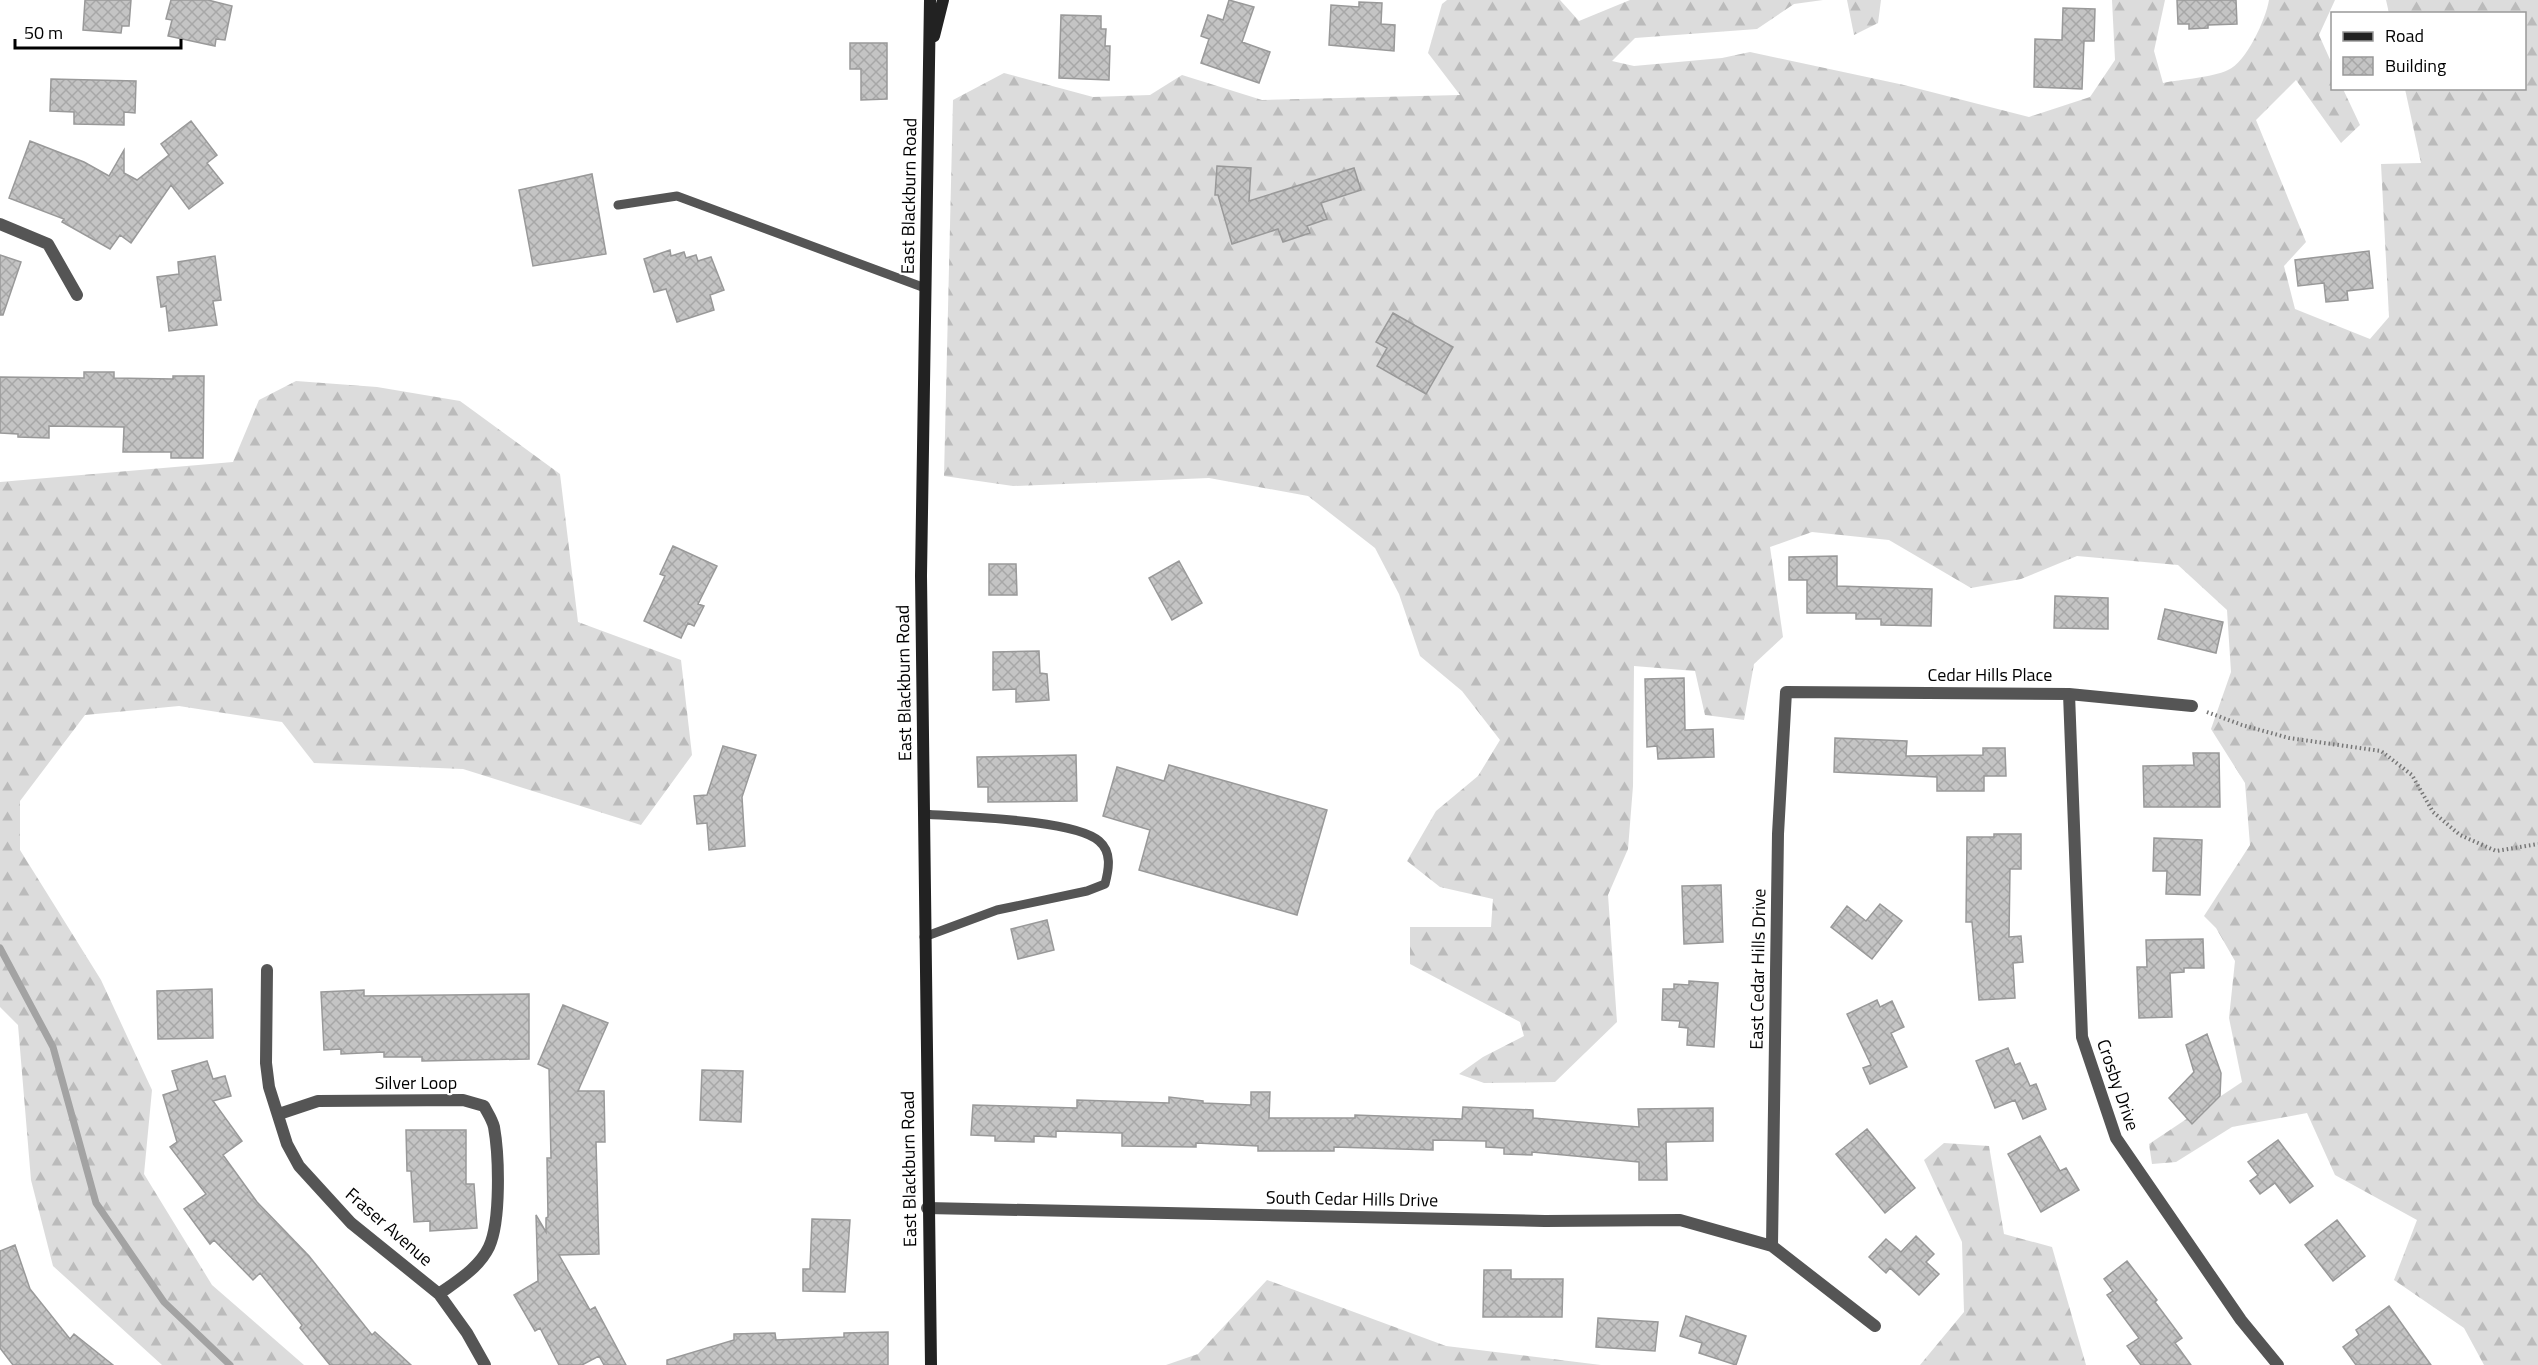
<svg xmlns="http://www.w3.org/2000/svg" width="2538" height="1365" font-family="'Titillium Web',sans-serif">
<defs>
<pattern id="forest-firs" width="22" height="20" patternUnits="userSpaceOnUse" patternTransform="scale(1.5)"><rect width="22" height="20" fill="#dcdcdc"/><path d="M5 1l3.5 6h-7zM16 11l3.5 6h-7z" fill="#bbb"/></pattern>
<pattern id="building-cross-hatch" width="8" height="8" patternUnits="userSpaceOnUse" patternTransform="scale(1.5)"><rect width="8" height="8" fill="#c4c4c4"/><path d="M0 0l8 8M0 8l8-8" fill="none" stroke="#a7a7a7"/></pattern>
</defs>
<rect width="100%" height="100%" fill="#fff"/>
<path fill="url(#forest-firs)" d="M1447,0H1560L1579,21L1630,0H1823L1794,4L1757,29L1635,38L1612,61L1634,66L1722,58L1750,52L1904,85L2029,117L2090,97L2115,60L2112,0H2165L2154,51L2163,83C2182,79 2211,78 2228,70C2246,63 2266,19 2269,0H2335L2319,35L2332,64V88L2343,89L2360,125L2341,143L2296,80L2256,120L2306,242L2284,266L2295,309L2370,339L2389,317L2381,164L2421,163L2405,89L2524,88V14L2389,13L2386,0H2538V1365H2484L2464,1328L2394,1280L2417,1220L2335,1175L2307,1113L2232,1127L2176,1162L2152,1164L2149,1144L2242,1082L2229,1018L2235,961L2216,928L2204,916L2250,845L2245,783L2211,729L2231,672L2227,610L2178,565L2077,556L2021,579L1971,588L1889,540L1812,532L1770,547L1783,637L1754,664L1744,720L1705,715L1695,671L1634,666L1633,786L1628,849L1608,895L1617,1022L1555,1082L1484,1083L1459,1074L1483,1057L1524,1036L1520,1022L1410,964V927H1491L1493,899L1440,887L1407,861L1436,811L1478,776L1500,740L1462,691L1420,656L1399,594L1375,548L1308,496L1209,478L1013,486L944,476L953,100L1004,73L1093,97L1150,95L1182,75L1262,100L1460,95L1428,53L1442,4Z
M1847,0H1881L1878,23L1854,35Z
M296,381L377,387L460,401L560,474L578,622L681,660L692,755L641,825L463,769L314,763L282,722L179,706L85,715L20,801V850L101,980L152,1090L144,1174L212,1285L304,1365H162L53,1266L31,1180L18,1025L0,1007V482L233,462L259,400Z
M1944,1143L1989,1146L2004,1234L2052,1247L2086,1365H1920L1964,1312L1962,1242L1924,1160Z
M1267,1280L1446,1346L1601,1365H1166L1198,1354Z"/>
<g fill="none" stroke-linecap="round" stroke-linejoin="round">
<path stroke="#a3a3a3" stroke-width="7" d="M0,948L53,1047L96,1203L164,1302L230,1365"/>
</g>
<path fill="url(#building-cross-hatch)" stroke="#999" stroke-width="1.5" d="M85,0H131L129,26H122L121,33L83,30Z
M171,0H208L232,6L225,40L216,39L215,46L168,36L172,20L166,19Z
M1229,0L1254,7L1242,42L1270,52L1259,83L1201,63L1209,39L1201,36L1208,15L1223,20Z
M2177,0H2236L2237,24L2208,25V28L2189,29V24H2178Z
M1359,2L1382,3L1381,24L1395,25L1394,51L1329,45L1331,5L1359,7Z
M2063,8L2095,9L2094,41H2084L2082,89L2034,87L2035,39L2062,40Z
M1061,15L1101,16V29H1106L1105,46H1110L1109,80L1059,78Z
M850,43H887V99L861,100V69H850Z
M51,79L136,81L135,113L124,112V125L74,124V112L50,111Z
M191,121L217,155L207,163L223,183L189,209L171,185L131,243L120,235L110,249L62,222L64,219L9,198L30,141L84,162L109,176L124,150V173L137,180L169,155L161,144Z
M1217,166L1251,168L1249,201L1354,168L1361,190L1321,203L1327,219L1307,226L1310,233L1283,242L1278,229L1232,244L1218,195H1215Z
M592,174L606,254L533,266L519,190Z
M670,250L671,256L684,252L686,258L696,255L698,261L711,257L724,290L710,295L714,310L677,322L666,289L654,292L644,259Z
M2369,251L2373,288L2347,291L2348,300L2326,302L2324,283L2298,286L2295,260Z
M0,255L21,262L3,315H0Z
M215,256L221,300L213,301L217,325L169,331L166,306L161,307L157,277L179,274L178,262Z
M1393,313L1453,347L1426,394L1377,366L1387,348L1376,342Z
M84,372H114V378L173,379V376H204L203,458H171V452H123L124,427L49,426V438L18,437V434L0,433V377L84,378Z
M673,546L717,566L698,604L704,606L694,626L688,623L681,638L644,621L665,576L660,574Z
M1837,556V586L1932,589L1931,626L1881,625V619H1856V613H1807V580H1789V557Z
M1179,561L1202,603L1172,620L1149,578Z
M989,564H1016L1017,595H989Z
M2055,596L2108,598V629L2054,628Z
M2165,609L2223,622L2216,653L2158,639Z
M1039,651L1040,673L1047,674L1049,700L1016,702V689L993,690V652Z
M1684,678L1685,730L1713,729L1714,757L1658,759L1657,746L1647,747L1645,679Z
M1835,738L1907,741L1906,756L1983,755V748H2005L2006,776H1984V791H1937V777L1834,772Z
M723,746L756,755L742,797L745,846L709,850L707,823L697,824L694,796L707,795Z
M2193,753H2219L2220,807H2144L2143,766L2194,765Z
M1076,755L1077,801L988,802V787H978L977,757Z
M1169,765L1327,810L1297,915L1139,870L1150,830L1103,816L1117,767L1164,781Z
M1994,834H2021V869H2010L2009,937L2021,936L2023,962L2013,963L2015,998L1979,1000L1972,922H1966L1967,837H1994Z
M2154,838L2202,840L2200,895L2166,894L2167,871H2153Z
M1721,885L1723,942L1684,944L1682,886Z
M1880,904L1902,921L1872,959L1831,927L1847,906L1866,921Z
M1047,920L1054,950L1018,959L1011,929Z
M2203,939L2204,968H2184V972L2170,973L2172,1017L2139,1018L2137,967H2147L2146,940Z
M1689,981L1718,983L1714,1047L1687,1045L1688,1028L1679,1027L1680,1021L1662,1020L1663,989H1674V984L1689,985Z
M212,989L213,1038L158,1039L157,991Z
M364,990V996L529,994V1059L422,1061V1057H384V1052L341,1054V1049L324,1050L321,992Z
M1877,1000L1880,1007L1892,1001L1904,1027L1891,1033L1907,1067L1870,1084L1863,1068L1871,1065L1847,1014Z
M563,1005L608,1023L578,1091H604L605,1142H596L599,1254L559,1255L590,1310L595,1307L626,1365H604L599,1356L582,1365H559L540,1328L535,1331L514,1295L538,1281L536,1215L546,1232V1218L548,1217L547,1158H551L549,1069L538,1064Z
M2207,1034L2221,1073L2220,1096L2192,1124L2169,1098L2194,1072L2186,1045Z
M2008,1048L2015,1065L2020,1063L2030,1086L2036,1084L2046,1109L2023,1119L2015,1100L1995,1108L1976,1061Z
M207,1061L213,1079L225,1076L231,1096L213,1101L242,1141L223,1155L257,1202L309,1256L372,1335L375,1332L411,1365H330L300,1328L302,1325L260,1273L253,1280L214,1240L210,1244L184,1209L206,1194L170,1147L177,1142L163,1095L178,1090L172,1071Z
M702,1070L743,1071L741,1122L700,1120Z
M1251,1092H1270L1269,1118H1355V1115L1462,1119L1463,1107L1533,1110V1118L1639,1127L1638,1109L1713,1108V1141L1666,1142L1667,1180H1639V1162L1532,1152V1155L1504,1154V1148L1486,1147V1141L1433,1140V1150L1334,1147V1151H1258V1146L1196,1143V1147L1122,1146V1133L1056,1131V1137L1034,1136V1142L995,1141V1136L971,1135L973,1105L1077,1108V1100L1169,1103V1097L1203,1101V1103L1251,1105Z
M1867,1129L1915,1188L1885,1213L1836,1154Z
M406,1130H466V1184H474L477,1228L430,1231V1221L414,1222L411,1171H407Z
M2040,1136L2060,1171L2066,1168L2079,1190L2041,1212L2008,1154Z
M2278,1140L2313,1186L2290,1203L2275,1183L2260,1194L2250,1181L2258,1175L2248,1162Z
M812,1219L850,1220L845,1292L803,1291V1269H810Z
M2337,1220L2365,1256L2333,1281L2305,1245Z
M1916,1236L1934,1254L1926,1262L1939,1274L1919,1295L1890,1268L1886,1273L1869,1257L1886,1239L1901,1252Z
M15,1245L30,1289L70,1339L74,1334L113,1365H13L0,1348V1251Z
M2127,1261L2157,1300L2155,1302L2182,1338L2175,1343L2191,1365H2141L2127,1346L2139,1338L2107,1295L2113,1291L2104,1279Z
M1484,1270H1511V1279H1563L1562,1317H1483Z
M2389,1306L2431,1365H2356L2343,1347L2359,1335L2356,1330Z
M1686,1316L1746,1336L1736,1365L1699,1353L1702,1343L1680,1336Z
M1598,1318L1658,1322L1655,1351L1596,1347Z
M888,1332V1365H667V1360L734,1340V1334L775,1333L776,1340L844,1337V1333Z"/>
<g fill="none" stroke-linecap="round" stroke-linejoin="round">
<path stroke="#777" stroke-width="4" stroke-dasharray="1.5 3" stroke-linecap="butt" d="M2207,712L2242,725L2289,738L2381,751L2412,775L2433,812L2460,835L2496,851L2538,844"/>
<path stroke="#555" stroke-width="9" d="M618,205L677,196L925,288
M923,814C961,817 1074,819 1099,841C1112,852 1109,869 1105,884L1087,891L997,910L924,937"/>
<path stroke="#555" stroke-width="12" d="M0,224L48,244L77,295
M2069,694L2082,1037L2116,1138L2241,1320L2278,1365
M267,970L266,1063L269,1087L287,1144L299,1166L351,1223L439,1294L467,1333L485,1365
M279,1114L318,1101L463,1100L484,1106C487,1112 492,1119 494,1127C499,1155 501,1221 489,1247C479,1268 457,1281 439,1294
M927,1208L1545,1221L1680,1220L1772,1246L1875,1326
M1772,1246L1778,834L1786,692L2069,694L2192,706"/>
<path stroke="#222" stroke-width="12" d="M930,0L921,576L931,1365
M934,36L943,0"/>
</g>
<g text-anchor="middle" stroke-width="4.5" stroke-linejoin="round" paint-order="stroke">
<g font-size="18" fill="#000" stroke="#fff">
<text transform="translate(909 196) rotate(-89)" y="6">East Blackburn Road</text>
<text x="1990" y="681">Cedar Hills Place</text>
<text transform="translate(904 683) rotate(-91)" y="6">East Blackburn Road</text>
<text transform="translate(1758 969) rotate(-89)" y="6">East Cedar Hills Drive</text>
<text x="416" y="1089">Silver Loop</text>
<text transform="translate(2118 1085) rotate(71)" y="6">Crosby Drive</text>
<text transform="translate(909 1169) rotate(-91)" y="6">East Blackburn Road</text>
<text transform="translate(1352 1199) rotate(1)" y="6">South Cedar Hills Drive</text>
<text transform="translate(389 1227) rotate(41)" y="6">Fraser Avenue</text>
</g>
</g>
<rect x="2331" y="12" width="195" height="78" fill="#ffffff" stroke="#999999" stroke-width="1.5"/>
<rect x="2343" y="32" width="30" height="9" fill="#222222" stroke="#999999" stroke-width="1.5"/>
<text x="2385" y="42" font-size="18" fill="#000000">Road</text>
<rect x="2343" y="57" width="30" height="18" fill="url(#building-cross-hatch)" stroke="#999999" stroke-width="1.5"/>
<text x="2385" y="72" font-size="18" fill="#000000">Building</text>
<path d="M15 39v9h166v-9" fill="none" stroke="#000000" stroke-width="3"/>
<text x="24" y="39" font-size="18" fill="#000000" stroke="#ffffff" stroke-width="4.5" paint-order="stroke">50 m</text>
</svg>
